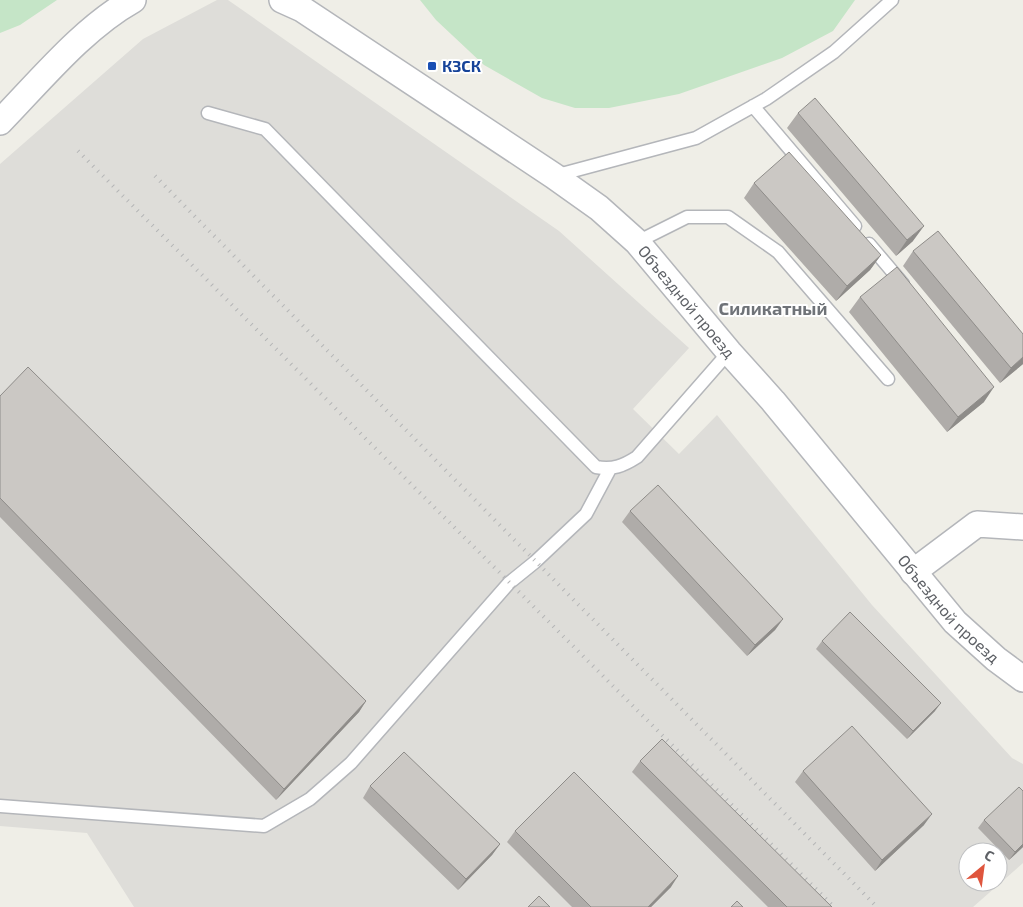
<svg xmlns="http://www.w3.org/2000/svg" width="1023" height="907" font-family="'Exo 2',sans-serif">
<rect width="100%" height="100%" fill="#efeee7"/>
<path fill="#deddd9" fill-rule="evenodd" d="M217,0H228L559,231L689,348L633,409L679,454L717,415L872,605L1012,758L1023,764V863L973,907H134L87,833L0,826V164L143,39ZM968,852H998V882H968Z"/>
<path fill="#c5e5c7" d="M0,0H57L20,25L0,33Z
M420,0H855L833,31L782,58L679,94L609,108H575L542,98L484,65L436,20Z"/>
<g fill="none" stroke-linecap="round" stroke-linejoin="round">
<defs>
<path id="service" d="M753,106L855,226
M208,113L265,129L596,467C613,470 623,466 637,457L729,352
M554,176L696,138L766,99L834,52L892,0
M637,242L687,217H728L778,252L888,379
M869,244L903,284
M0,806L264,826L310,799L351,763L509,583L535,562L586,514L610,469"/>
<g id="minor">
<path id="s1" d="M282,0L302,9L554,176L599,208L637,242L729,352L773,401L955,622L996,659L1023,679"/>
<path d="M0,122C40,81 83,28 133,0"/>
<path d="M913,572L977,524L1023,527"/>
</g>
</defs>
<use href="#service" stroke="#b4b6ba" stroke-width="15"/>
<use href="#minor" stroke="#b4b6ba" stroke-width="28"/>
<use href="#service" stroke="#fff" stroke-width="12"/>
<use href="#minor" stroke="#fff" stroke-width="25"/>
<path stroke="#b4b5b6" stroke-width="4" stroke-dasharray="1 6" stroke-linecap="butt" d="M78,151L834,907
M155,176L877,907"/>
</g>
<path fill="#afaca9" d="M798,113L913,241L896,256L787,128Z
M754,183L881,255L870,270L836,301L744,198Z
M913,251L1023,364L1000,383L903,266Z
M860,297L984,402L947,432L849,312Z
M0,396L366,701L359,712L276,800L0,517Z
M630,511L783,619L775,630L747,656L622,522Z
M822,641L935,711L907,739L816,649Z
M640,761L832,907H768L632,772Z
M803,771L924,825L875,871L795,782Z
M370,786L500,844L492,855L458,890L363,798Z
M1023,791V847L1009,860L978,828L984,820Z
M515,831L671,887L651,907H572L507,842Z"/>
<path fill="#8e8c89" d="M924,226L913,241L896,256L907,240Z
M881,255L870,270L836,301L847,286Z
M1023,357V364L1000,383L1011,368Z
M994,387L984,402L947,432L958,417Z
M783,619L775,630L747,656L755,645Z
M366,701L359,712L276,800L284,789Z
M941,703L935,711L907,739L913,731Z
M932,814L924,825L875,871L882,860Z
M500,844L492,855L458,890L466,879Z
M1023,844V847L1009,860L1015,852Z
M678,876L671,887L651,907H648Z"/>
<path fill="#cbc8c4" stroke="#8e8c89" d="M815,98L924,226L907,240L798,113Z
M789,152L881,255L847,286L754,183Z
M938,231L1023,334V357L1011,368L913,251Z
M897,267L994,387L958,417L860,297Z
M28,367L366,701L284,789L0,498V396Z
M658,485L783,619L755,645L630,511Z
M850,612L941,703L913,731L822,641Z
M852,726L932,814L882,860L803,771Z
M662,739L832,907H787L640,761Z
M404,752L500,844L466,879L370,786Z
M574,772L678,876L648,907H591L515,831Z
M1019,787L1023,791V844L1015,852L984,820Z
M539,896L550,907H528Z
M737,901L743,907H731Z"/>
<rect fill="#1a4fb4" stroke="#fff" stroke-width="2" x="427" y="61" width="10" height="10" rx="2.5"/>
<g text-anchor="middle" stroke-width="4" stroke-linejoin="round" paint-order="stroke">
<g font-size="16" font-weight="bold" fill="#164399" stroke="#fff" text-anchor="start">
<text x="442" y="72">КЗСК</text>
</g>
<g font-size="16" fill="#5e6166" stroke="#fff">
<text dy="6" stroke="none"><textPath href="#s1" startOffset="508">Объездной проезд</textPath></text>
<text dy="6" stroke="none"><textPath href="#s1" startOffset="912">Объездной проезд</textPath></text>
</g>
<g font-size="18" font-weight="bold" fill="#6f7378" stroke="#fff">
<text x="773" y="315">Силикатный</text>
</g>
</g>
<g transform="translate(983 867) rotate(29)"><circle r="24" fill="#ffffff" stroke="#bfc0c2"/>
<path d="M0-4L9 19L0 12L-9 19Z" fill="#df553d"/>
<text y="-8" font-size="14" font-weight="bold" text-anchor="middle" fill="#5e6166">С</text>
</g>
</svg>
